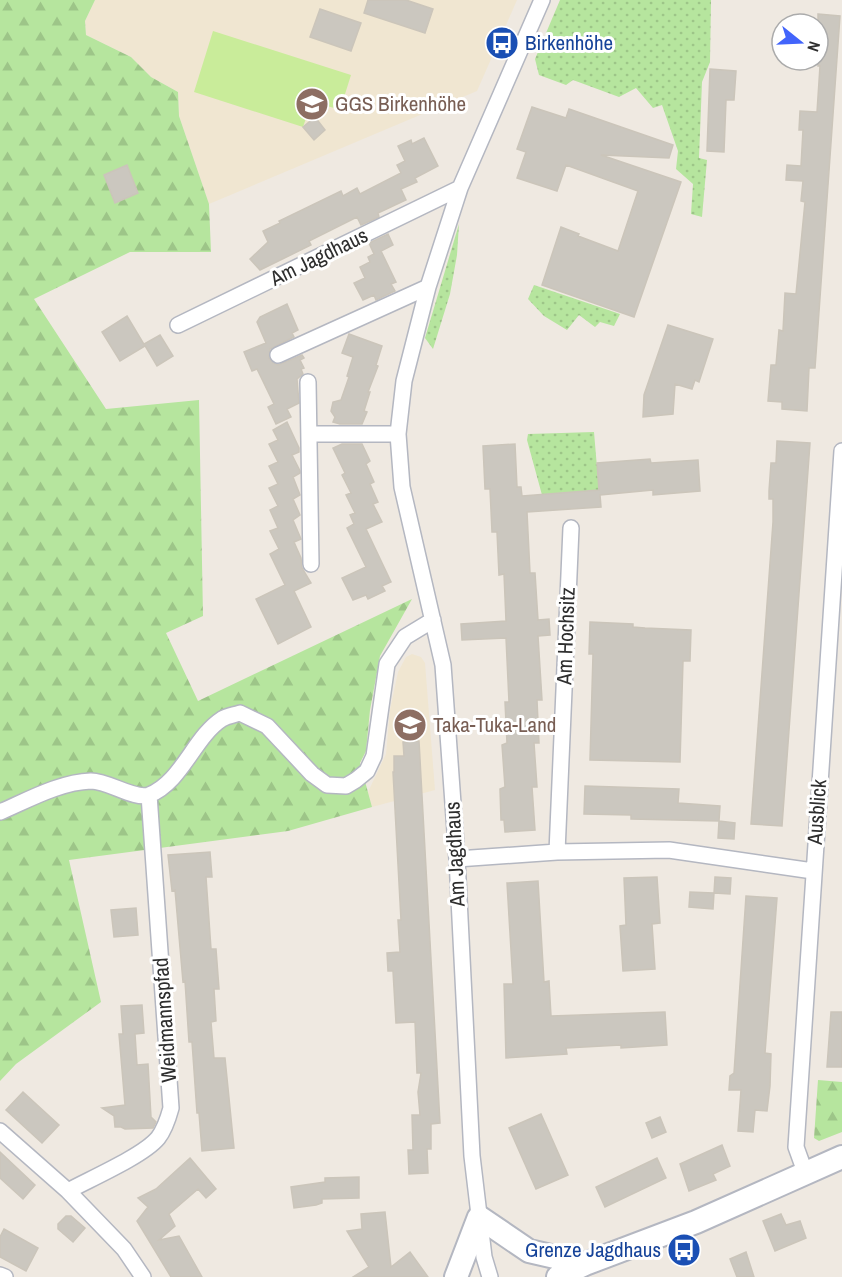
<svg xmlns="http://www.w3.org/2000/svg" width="842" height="1277" font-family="'Archivo Narrow',sans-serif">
<defs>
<pattern id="grass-dots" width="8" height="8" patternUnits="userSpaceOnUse" patternTransform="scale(1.5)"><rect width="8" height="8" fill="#b6e59e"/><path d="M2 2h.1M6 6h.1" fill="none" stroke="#9dc588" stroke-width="1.8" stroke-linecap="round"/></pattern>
<pattern id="forest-firs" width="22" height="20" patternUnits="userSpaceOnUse" patternTransform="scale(1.5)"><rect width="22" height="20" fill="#b6e59e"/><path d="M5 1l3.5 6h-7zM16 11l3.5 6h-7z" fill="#9dc588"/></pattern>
</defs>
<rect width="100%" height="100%" fill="#efe9e1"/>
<path fill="#f0e6d1" d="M95,0H517L477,91L209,204L179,116L178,92L151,77L131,57L86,35L85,21Z
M412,654L421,657L425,663L435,790L372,807L368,792L386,754L390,710L398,672L406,657Z"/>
<path fill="url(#grass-dots)" d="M560,0H711L710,62L702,82L699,158L707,160L702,217L691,214L693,184L676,169L678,151L662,105L653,108L636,88L619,97L573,80L566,85L539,75L535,59Z
M459,224L457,255L450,294L433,349L425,338Z
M534,285L620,314L614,326L600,322L595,327L579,315L567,330L544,316L528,299Z
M594,432L599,491L542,495L527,440L528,434Z"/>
<path fill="url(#forest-firs)" d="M0,0H95L85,21L86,35L131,57L151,77L178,92L179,116L209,204L211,252H130L34,299L106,409L199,400L203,616L166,633L198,701L412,599L380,656L370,710L366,751L360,763L372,807L288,831L69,860L101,1002L16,1064L0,1081Z
M818,1080L842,1082V1132L819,1141L814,1138Z"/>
<path fill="#c9ec9a" d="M213,31L351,75L340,110L312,101L303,127L194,92Z"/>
<path fill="#cbc7bf" stroke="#cbc5ba" stroke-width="1.5" d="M368,0H406L433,9L425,33L364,13Z
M320,9L361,23L351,51L310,37Z
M818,14L840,16L815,368H809L807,411L782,409V402L768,401L771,365H776L779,330L783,331L785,293L796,294L805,202L801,201L803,181L786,180L787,165L801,166L803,130H799L800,111L817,112L820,66H818Z
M710,69L736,71L734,100H726L724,152L707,151Z
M532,107L566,118L569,109L673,145L669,158L601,155L681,182L634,317L542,285L561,227L579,234L578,236L618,251L638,191L566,165L557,191L517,178L526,152L517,149Z
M315,117L325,130L314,140L303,127Z
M424,138L438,166L415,178L417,182L401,189L406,200L378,213L379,217L361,225L357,217L309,241L311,245L260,270L250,259L268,242L263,231L280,223L279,221L341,191L343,196L357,188L360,194L401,173L397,165L405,161L398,146L411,140L412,144Z
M127,165L138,193L115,203L104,175Z
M388,234L393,245L381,251L396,282L391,284L395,291L376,300L374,295L363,300L354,283L365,278L360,267L370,262L368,257L374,254L369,243Z
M287,304L298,330L292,333L294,337L270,349L269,358L273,363L278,365L302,355L304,358L300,360L304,368L301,369L303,374L297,379L299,403L287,409L291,417L276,424L268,407L274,404L257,369L252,371L244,352L266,343L257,322L260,317Z
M127,316L145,346L120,361L102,332Z
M668,325L713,339L699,382L695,380L692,389L675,384L673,414L643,417L644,395Z
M349,334L382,346L376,365L378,366L368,392H370L364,411L367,412L362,424H340L333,422L335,417L331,411L333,402L341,400L349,377L347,376L353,357L342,353Z
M160,335L173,356L157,366L144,344Z
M287,422L299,448V452L292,455L300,471V473L293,477L300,495L293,499L300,515L293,520L301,539L294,542L301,558L302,568L311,583L294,591L311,627L278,644L256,599L285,585L270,554L279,549L270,531L278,528L270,510L278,506L269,488L278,484L269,466L278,462L269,444L278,440L273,430Z
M777,441L810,443L782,826L751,824L773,522V499H769V491L771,463H776Z
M342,444H362L370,461L366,464L374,482L370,484L378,502L373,504L382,522L366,529L391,582L382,586L385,591L368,599L366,595L353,600L342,578L366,567L347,528L354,524L350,515L355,513L346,495L351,493L342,475L345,473L333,448Z
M515,444L517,487H521L522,496L599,490L597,463L650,459L651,463L698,460L700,491L653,495V490L600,495L601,507L527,512L530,573H535L538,620L549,619L550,635L538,636L542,700H537L539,743H534L537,787H532L535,830L505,832L504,820H501L500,789L505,787L502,745L507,743L505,702H509L506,638L462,640L461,624L506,621L504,574L499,575L497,532H492L490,489H485L483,446Z
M590,622L633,624V627L645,628L691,630L690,661H683L680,762L590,760L593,654H589Z
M419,741L440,1123L431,1124V1149H427L428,1173L409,1174L408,1150H413L412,1115H420L418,1092L421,1073H417L415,1022L396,1023L393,971H388L387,953L400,952L398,920H401L393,772H394V756H404L403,742Z
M585,786L679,789L678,803L720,806L719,821L631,819V815L584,814Z
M719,821L735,823L734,839L718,838Z
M210,852L212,877H206L211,949H216L219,989H214L216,1021L211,1022L214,1058H225L234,1148L202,1151L199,1113H197L192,1042H189L185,981L183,982L175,890L172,891L168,855Z
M657,877L660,923L652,924L655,969L623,971L620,926L626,925L624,878Z
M715,877L731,878L730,894L714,893L713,909L689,907L690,892L714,893Z
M538,881L544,982L549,981L551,1016L665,1012L667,1045L621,1048V1045L566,1048L567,1054L506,1058L504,984H513L507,883Z
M746,896L777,898L765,1053L771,1054L770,1086L767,1111L755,1110L753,1132L738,1131L741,1090H729L730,1076L734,1073Z
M136,908L138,935L114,937L111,910Z
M142,1005L144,1033L135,1034L137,1065L148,1064L151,1117L156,1122L153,1128L125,1129L121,1127H115L114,1116L102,1108L125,1105L119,1034H123L121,1006Z
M831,1012H842V1067H827Z
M23,1092L59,1125L42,1143L6,1110Z
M541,1114L568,1175L536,1189L509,1128Z
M660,1117L666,1132L652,1138L646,1123Z
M722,1145L730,1166L713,1174L716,1180L689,1191L680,1164Z
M0,1152L35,1185L23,1199L0,1178Z
M190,1158L216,1189L206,1198L198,1189L169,1214L175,1226L159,1240L179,1236L202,1277H171L137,1221L148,1207L138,1198L156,1189Z
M657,1158L666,1178L605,1207L596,1187Z
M359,1177V1198L322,1199V1203L316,1205L294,1208L291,1187L325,1182V1178Z
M385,1212L391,1267L410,1252L428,1277H353L369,1267L347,1231L362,1229L361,1214Z
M781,1214L786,1225L800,1221L806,1238L775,1251L763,1221Z
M66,1216H71L85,1228L73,1242L58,1229V1224Z
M4,1229L38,1248L26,1271L0,1257V1237Z
M746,1252L754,1277H737L730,1259Z"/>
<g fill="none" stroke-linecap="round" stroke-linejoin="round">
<defs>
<path id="street" d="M178,325L460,188
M278,355L428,287
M308,382L311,564
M309,434H398
M0,812C28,800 60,782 91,781C109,781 134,800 149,795C182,782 194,737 222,719C227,716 234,715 240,713L267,726L312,774L327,785L346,786L356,780L367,771L374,756L387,664L405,637L433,620
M557,852L571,528
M457,859L557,852L669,850L813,871
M0,1131L68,1191
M805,1172L796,1147L842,451
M0,1275L5,1277
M143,1277L124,1249L68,1191C90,1179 143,1156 158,1138C165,1129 168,1119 171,1108L149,795
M490,1277L484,1257L472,1156L457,859L443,665L402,487L398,434L404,381L428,287L460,188L542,0"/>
<path id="secondary" d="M456,1277L479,1217L529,1251L585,1264
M558,1277L585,1264L696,1222L842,1157"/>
</defs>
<use href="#street" stroke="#b4b7c1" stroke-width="18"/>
<use href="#secondary" stroke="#b4b7c1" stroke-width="26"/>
<use href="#street" stroke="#fff" stroke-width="15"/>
<use href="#secondary" stroke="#fff" stroke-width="22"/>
</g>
<defs>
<symbol id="bus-disc" viewBox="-11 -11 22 22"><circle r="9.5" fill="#1a4fb4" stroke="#fff"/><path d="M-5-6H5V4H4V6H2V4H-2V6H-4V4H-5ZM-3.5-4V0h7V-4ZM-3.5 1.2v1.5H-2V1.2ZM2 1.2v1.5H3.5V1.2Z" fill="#fff"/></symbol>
<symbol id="school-disc" viewBox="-11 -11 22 22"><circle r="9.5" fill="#8d6e63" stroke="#fff"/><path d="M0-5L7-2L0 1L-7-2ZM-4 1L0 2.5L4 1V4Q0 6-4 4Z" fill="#fff"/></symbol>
</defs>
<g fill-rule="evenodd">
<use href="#bus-disc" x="483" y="24" width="38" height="38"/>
<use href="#school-disc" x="293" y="85" width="38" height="38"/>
<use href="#school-disc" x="391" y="706" width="38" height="38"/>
<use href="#bus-disc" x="665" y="1231" width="38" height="38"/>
</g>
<g text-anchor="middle" stroke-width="6" stroke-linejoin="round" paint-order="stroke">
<g font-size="21" fill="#164399" stroke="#fff" text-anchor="start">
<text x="525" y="50">Birkenhöhe</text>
<text x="661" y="1257" text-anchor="end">Grenze Jagdhaus</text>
</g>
<g font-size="21" fill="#785e54" stroke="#fff" text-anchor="start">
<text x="335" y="111">GGS Birkenhöhe</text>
<text x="433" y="732">Taka-Tuka-Land</text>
</g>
<g font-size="21" fill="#2e2e2e" stroke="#fff">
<text transform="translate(319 257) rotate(-26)" y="7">Am Jagdhaus</text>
<text transform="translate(566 636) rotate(-88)" y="7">Am Hochsitz</text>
<text transform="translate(817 812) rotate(-86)" y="7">Ausblick</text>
<text transform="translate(455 854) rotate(-93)" y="7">Am Jagdhaus</text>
<text transform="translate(165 1020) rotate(-94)" y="7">Weidmannspfad</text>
</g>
</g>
<g transform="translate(800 42) rotate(108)"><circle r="28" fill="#ffffff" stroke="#ababab" stroke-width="1.5"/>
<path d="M0-4.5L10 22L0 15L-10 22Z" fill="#4264fb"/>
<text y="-9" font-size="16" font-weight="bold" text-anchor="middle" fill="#2e2e2e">N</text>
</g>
</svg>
